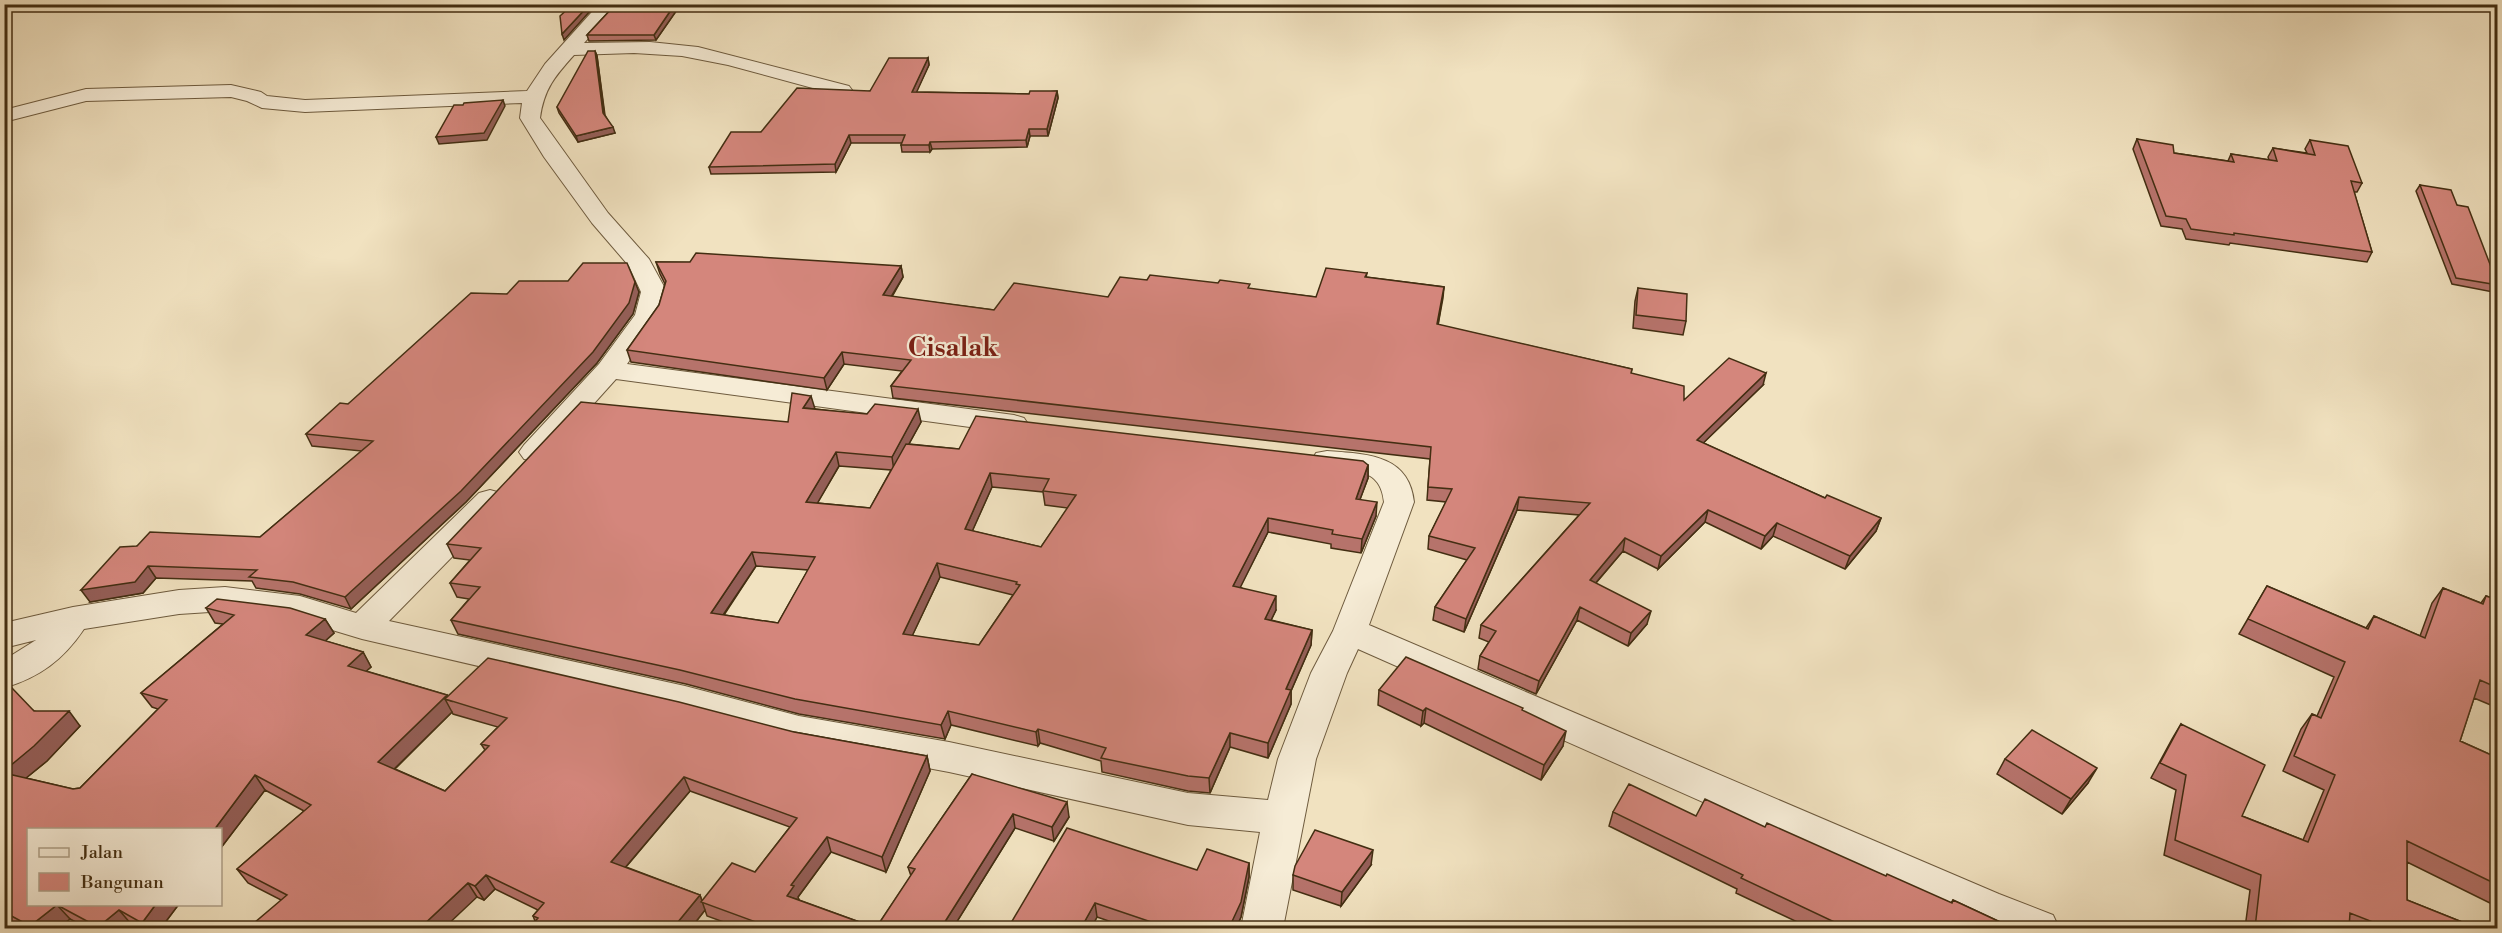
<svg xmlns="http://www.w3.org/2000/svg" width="2502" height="933" font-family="'Libre Bodoni',serif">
<rect width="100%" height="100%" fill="#f1e2c0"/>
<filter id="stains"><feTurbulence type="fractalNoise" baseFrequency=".00333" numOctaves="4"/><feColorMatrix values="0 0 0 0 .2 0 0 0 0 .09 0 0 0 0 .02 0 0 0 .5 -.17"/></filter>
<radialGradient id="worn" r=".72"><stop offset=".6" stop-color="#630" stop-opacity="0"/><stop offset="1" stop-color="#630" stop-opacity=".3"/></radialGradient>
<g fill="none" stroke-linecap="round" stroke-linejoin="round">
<defs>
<path id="minor" d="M599,4H619L584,43L650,42L698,47L849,86L852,90L849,94L842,96L728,65L682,56L634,53L574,55C555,76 544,89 540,118L608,213L649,259L667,292L661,316L627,364L1014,415L1024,418L1028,424L1024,430L1014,433L616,379L544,459L534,461L524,459L519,452L524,445L599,364L635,315L641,292L629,266L592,223L544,157L520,118L522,103L305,112L262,108L247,101L231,97L86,101L4,122V110L86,89L231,85L261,92L267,96L305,100L527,91L545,64Z
M1327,451C1366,454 1409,454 1414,502L1369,625L1999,894L2053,915L2059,928H1991L1969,920L1358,649L1347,673L1316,759L1283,928H1241L1260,832L1188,825L949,772L799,744L685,714L362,639L299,620L225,611L179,614L84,629C63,660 40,677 4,688V660L36,640L4,648V623L73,607L179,590L225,587L300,596L356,613L479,493L490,490L501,493L505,500L501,507L389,621L685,686L799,716L949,742L1188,793L1268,800L1278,759L1311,673L1333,631L1384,502C1380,462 1346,474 1316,467L1312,460L1316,453Z"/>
</defs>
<use href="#minor" stroke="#6e5b3e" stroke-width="2"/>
<use href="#minor" fill="#f6ecd6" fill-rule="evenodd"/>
</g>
<path fill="#b6736b" stroke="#432e12" stroke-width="1.5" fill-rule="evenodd" d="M681,4L656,40L589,41L587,35L615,5Z
M595,51L597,56L605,115L615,133L578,142L559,113L557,107Z
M928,58L929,65L916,92L1029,94L1057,91L1058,98L1048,136H1030L1027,147L932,149L930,152H902L901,145L902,143H851L836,172L711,174L709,167L761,132L870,91Z
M2137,139L2174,153L2228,161L2231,154L2269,160L2268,157L2273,148L2307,153L2305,149L2310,140L2362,183L2357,192H2354L2372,252L2367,262L2230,243L2229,245L2186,239L2182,229L2161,226L2133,149Z
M2420,185L2457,205L2498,286L2493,292L2452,284L2416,191Z
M656,262L901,266L903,277L892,297L994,310L1108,297L1147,280L1250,289L1316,297L1367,273L1366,277L1444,287L1438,325L1632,369L1631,373L1684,400L1763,385L1703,443L1825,498L1881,518L1876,531L1845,569L1773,536L1761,549L1705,522L1658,569L1623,551L1596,583L1647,624L1628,646L1577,620L1536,694L1478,669L1480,656L1489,642L1479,638L1481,625L1579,515L1517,510L1464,632L1433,620L1435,607L1467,560L1428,549L1429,536L1446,502L1427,500L1430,459L893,398L891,386L902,371L844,364L827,390L631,362L627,350L659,305L665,284L660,274Z
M1638,288L1686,321L1683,335L1633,328L1635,301Z
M639,292L633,314L597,363L466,502L351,609L300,594L256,588L252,581L156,578L143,593L90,602L137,546L260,537L362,451L312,446L306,434L348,404L507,294Z
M2498,381V414L2493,387Z
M815,409L921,422L909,444L959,449L1368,465V478L1360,499L1376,516L1361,553L1331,548V544L1268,532L1240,587L1276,610L1271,620L1312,630L1311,645L1291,691V704L1268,758L1230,747L1210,793L1188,791L1102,772L1101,761L1040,743L1038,746L951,725L945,739L799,714L686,684L458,634L451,620L469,599L457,597L450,583L470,560L454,558L447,544L788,422ZM839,466L891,470L870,508L817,503ZM992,487L1043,492L1045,505L1068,508L1041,547L972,531ZM756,566L808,570L778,623L724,615ZM940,577L1013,595L979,645L912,636Z
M2267,586L2366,628L2374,616L2420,636L2432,603L2443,588L2481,603L2486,596L2498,600V708L2474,698L2460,741L2498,758V907L2407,862V900L2477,928H2245L2250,890L2164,855L2176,790L2151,778L2172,739L2181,724L2242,816L2303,840L2324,790L2283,771L2301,729L2312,714L2317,716L2334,677L2239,634Z
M206,608L325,619L334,633L325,641L363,652L371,667L366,671L447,695L448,696L794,732L927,756L930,771L886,872L831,852L798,897L799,900L876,928L911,876L908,867L972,774L1069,817L1054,841L1015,828L953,928H740L707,916L705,910L691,928H529L535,921L533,916L538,910L495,889L484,900L477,897L281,900L248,883L237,869L304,811L265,790L220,849V830L28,904H179L161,928H139L132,925L127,928H87L70,919L58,928H23L13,923L7,928H4V692L34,711L80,726L47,761L26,778L73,789L80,788L158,709L152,707L141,693L223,624L215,623ZM452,712L453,714L498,727L481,744L485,750L445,791L395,769ZM690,791L790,827L755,872L702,901L700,895L626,867Z
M1379,690L1523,711L1563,746L1541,780L1424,723L1421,726L1378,705Z
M2005,759L2088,783L2062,814L1997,774Z
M1613,812L1696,816L1765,827L1951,903L1953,900L2013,928H1810L1736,893L1737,889L1609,826Z
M1249,863V877L1241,917L1236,928H1129L1097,917L1091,928H1008L1197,870Z
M1371,865L1341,906L1293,890V875Z"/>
<path fill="#945e57" stroke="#432e12" stroke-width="1.5" d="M675,4H681L656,40L654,35Z
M589,5L591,10L564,40L562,34Z
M595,51L597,56L605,119L603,113Z
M928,58L929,65L913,100L912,92Z
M1057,91L1058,98L1048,136L1047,129Z
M503,100L505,106L487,140L439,144L436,137Z
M613,127L615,133L578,142L576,136Z
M1029,129L1030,136L1027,147L1026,140Z
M849,135L851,143L836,172L835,164Z
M930,142L932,149L930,152L929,145Z
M901,266L903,277L885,307L883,295Z
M635,282L639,292L633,314L597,363L466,502L351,609L345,597Z
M1444,287L1443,298L1436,336L1437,324Z
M842,352L844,364L827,390L824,378Z
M1766,373L1763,385L1693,453L1697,440Z
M811,396L815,409L803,408Z
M918,409L921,422L894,471L892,457Z
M836,452L839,466L810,516L806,502Z
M1368,465V478L1355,513L1356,499Z
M990,473L992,487L967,543L965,529Z
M1519,497L1517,510L1464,632L1466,619Z
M1377,502L1376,516L1361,553L1362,539Z
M1708,510L1705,522L1658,569L1661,556Z
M1268,518V532L1234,600L1233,586Z
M1881,518L1876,531L1845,569L1850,556Z
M1777,523L1773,536L1761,549L1765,536Z
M1625,538L1623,551L1587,593L1590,580Z
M752,552L756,566L715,627L711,613Z
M937,563L940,577L906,649L903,634Z
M148,566L156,578L143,593L90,602L81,590Z
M1276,596V610L1265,633V619Z
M1580,607L1577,620L1536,694L1539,681Z
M1651,611L1647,624L1628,646L1631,633Z
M325,619L334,633L315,650L306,635Z
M1312,630L1311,645L1291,691V704L1268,758V743L1286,689Z
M363,652L371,667L356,680L348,666Z
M447,695L451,701L445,699L452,712L387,776L378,762Z
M1426,708L1424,723L1421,726L1423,711Z
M69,711L80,726L47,761L15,787L4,775V771Z
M948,711L951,725L945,739L941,725Z
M1038,729L1040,743L1038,746L1036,732Z
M1566,731L1563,746L1541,780L1544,765Z
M1230,733V747L1210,793L1209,778Z
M927,756L930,771L886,872L882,857Z
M2097,768L2088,783L2062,814L2071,799Z
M255,775L265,790L220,849V830H214Z
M684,777L690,791L618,876L611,862Z
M1067,802L1069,817L1054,841L1052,827Z
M1013,814L1015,828L953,928H941Z
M827,837L831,852L798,897L799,900L787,896L791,885Z
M1373,850L1371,865L1341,906L1342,892Z
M1249,863V877L1241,917L1236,928H1229Z
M486,875L495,889L484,900L475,886Z
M468,883L477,897L444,928H420Z
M700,895L705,910L691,928H673Z
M1095,903L1097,917L1091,928H1081Z
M156,904H179L161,928H147L142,923Z
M57,905L70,919L58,928H32L30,926Z
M119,910L132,925L127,928H100L98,927Z
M4,914L13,923L7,928H4Z"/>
<path fill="#d4867c" stroke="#432e12" stroke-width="1.5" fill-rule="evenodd" d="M675,4L654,35H587L615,5Z
M572,5H589L562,34L560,16Z
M588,51H595L603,113L613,127L576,136L557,107Z
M889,58H928L912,92L1029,94L1030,91H1057L1047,129H1029L1026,140L930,142L929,145H901L905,135H849L835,164L709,167L731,132H761L797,88L870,91Z
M503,100L484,133L436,137L454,105H463L464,103Z
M2137,139L2173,145L2174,153L2234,162L2231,154L2277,161L2273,148L2315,155L2310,140L2348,146L2362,183L2351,181L2372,252L2234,233V235L2191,229L2186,219L2166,216Z
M2420,185L2451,190L2457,205L2468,207L2498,285L2456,278Z
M696,253L901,266L883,295L994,310L1014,283L1108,297L1120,277L1147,280L1150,275L1218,283L1220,280L1250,284L1248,288L1316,297L1326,268L1367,273L1365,277L1444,287L1437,324L1632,369L1631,373L1684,386V400L1729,358L1766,373L1697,440L1825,498L1827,495L1881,518L1850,556L1777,523L1765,536L1708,510L1661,556L1625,538L1590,580L1651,611L1631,633L1580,607L1539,681L1480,656L1496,631L1481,625L1590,503L1519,497L1466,619L1435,607L1475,548L1429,536L1452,489L1428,487L1431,447L891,386L911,360L842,352L824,378L627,350L659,305L666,281L656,262H690Z
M583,263H627L635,282L629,303L593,352L461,491L345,597L293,582L249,577L257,570L148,566L135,582L81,590L120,547L137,546L150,532L260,537L373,441L306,434L340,403L348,404L471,293L507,294L519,281H568Z
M1638,288L1687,294L1686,321L1636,315Z
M792,393L811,396L803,408L867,414L875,404L918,409L892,457L836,452L806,502L870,508L906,444L959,449L976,416L1363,461L1368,465L1356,499L1377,502L1362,539L1332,534L1333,530L1268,518L1233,586L1276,596L1265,619L1312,630L1286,689L1291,690L1268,743L1230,733L1209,778L1188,776L1101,758L1106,748L1038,729L1036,732L948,711L941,725L795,699L680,670L451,620L480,587L450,583L481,548L447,544L581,402L788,422ZM990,473L1049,479L1043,491L1076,495L1041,547L965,529ZM752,552L815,557L778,623L711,613ZM937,563L1017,582L1016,584L1020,585L979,645L903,634Z
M2267,586L2368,629L2374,616L2425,638L2443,588L2483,604L2486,596L2498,600V688L2480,680L2460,741L2498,758V885L2407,841V900L2477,928H2388L2350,913L2349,928H2255L2261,875L2175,840L2186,775L2160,763L2181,724L2265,765L2242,816L2308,842L2335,775L2294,756L2312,714L2321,718L2345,662L2248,619Z
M217,599L290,608L325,619L306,635L363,652L348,666L447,695L378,762L445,791L489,746L481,744L507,718L445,699L488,658L679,702L794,732L927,756L882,857L827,837L791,885L794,886L787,896L876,928L915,869L908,867L972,774L1067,802L1052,827L1013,814L941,928H772L701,902L732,863L755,872L797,818L684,777L611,862L700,895L673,928H529L538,918L533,916L544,903L486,875L475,886L468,883L420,928H248L287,895L237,869L311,805L255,775L214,830H28V904H156L142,923L119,910L98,927L57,905L30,926L4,912V773L73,789L80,788L167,700L141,693L234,615L206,608Z
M1406,657L1523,708L1522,710L1566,731L1544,765L1426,708L1423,711L1379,690Z
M12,688L34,711H69L34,746L4,771V692Z
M2032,730L2097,768L2071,799L2005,759Z
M1629,784L1696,816L1705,799L1765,827L1767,823L1886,876L1887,874L1952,903L1953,900L2013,928H1847L1741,878L1743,875L1613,812Z
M1067,828L1197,870L1207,849L1249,863L1241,902L1229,928H1169L1095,903L1081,928H1008Z
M1315,830L1373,850L1342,892L1293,875L1295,866Z"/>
<g text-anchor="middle" stroke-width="4.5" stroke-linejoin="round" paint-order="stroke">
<g font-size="26" font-weight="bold" fill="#7a1f14" stroke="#f6ecd6">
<text x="953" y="356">Cisalak</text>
</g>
</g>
<rect width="2502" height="933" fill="none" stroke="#f1e2c0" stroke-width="24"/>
<rect x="6" y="6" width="2490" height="921" fill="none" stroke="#432e12" stroke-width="3"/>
<rect x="12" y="12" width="2478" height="909" fill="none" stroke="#432e12" stroke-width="1.5"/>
<rect x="27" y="828" width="195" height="78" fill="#f6ecd6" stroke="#aea088" stroke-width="1.5"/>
<rect x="39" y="848" width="30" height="9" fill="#f6ecd6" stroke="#aea088" stroke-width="1.5"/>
<text x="81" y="858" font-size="18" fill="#432e12">Jalan</text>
<rect x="39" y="873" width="30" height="18" fill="#d4867c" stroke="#aea088" stroke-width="1.5"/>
<text x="81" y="888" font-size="18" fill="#432e12">Bangunan</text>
<rect width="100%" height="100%" filter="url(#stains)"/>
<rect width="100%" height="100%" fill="url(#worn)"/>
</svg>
